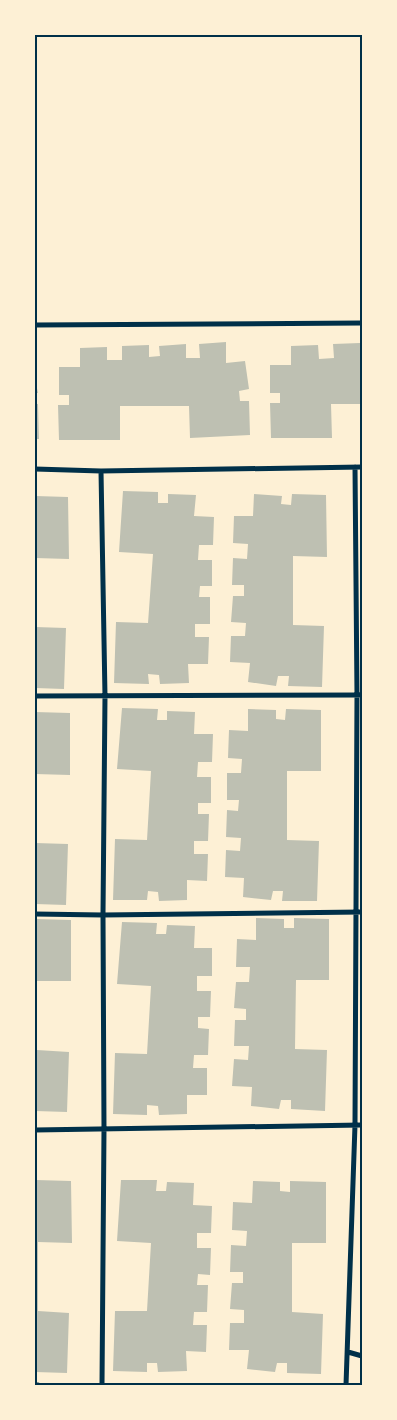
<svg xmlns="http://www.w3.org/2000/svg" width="397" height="1420" font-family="Commissioner,sans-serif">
<rect width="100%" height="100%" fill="#fdf0d5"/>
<path fill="#bec0b2" d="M226,342V363L245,361L249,389L239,391L240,401H249L250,435L190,438L189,406H120V440H59L58,405H69V395H59V367H80V348L107,347V360H122V346L149,345V357L160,356L159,346L186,344V358H200L199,344Z
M360,343V355H362V404H331L332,438H271L270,403H280V393H270V365H291V346L318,345L319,359L334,358L333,344Z
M35,379L38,393H35Z
M35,404H38L39,439H35Z
M123,491L158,492V503H168V494L196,495L194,516L214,517L213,545H199L198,560H212V586H200L199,597H210V624H195V637H209L208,664H188L189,683L160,684L159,675L148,674L149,684L114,683L116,622L148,623L153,554L119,552Z
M254,494L282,496L281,504L291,505L292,494L326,495L327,557L293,556V625L324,626L322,687L288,686L289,676H278L276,686L248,682L250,663L230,662L231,636H245L246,623L231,622L233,596H244V585H232L233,558L247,559L248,544L233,543L234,516H253Z
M35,496L68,497L69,559L35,558Z
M35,627L66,628L64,689L35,688Z
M122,708L158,709L157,720H167V711L195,712L194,734H213L212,762H198L197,777H211V803H198V814H209L208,841H194V854H208L207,881L187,880V900L159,901L158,892L148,891L147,900H113L115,839L147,840L151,771L117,769Z
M248,709L276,710V719L285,720L286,709L321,710V771H287V840L319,841L317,901H282L283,891H273L271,900L243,897L244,878L225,877L226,850L240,851L241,838L226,837L227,810L238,811L239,800H227V773H241L242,759L228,758L229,730L248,731Z
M35,712L70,713V775L35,774Z
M35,843L68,844L66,905L35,904Z
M256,918L284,919V928H294V918L329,919V980H296L295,1049L327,1050L325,1111L291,1109V1100H281L279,1109L251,1106L252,1087L232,1086L234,1059L248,1060L249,1046H234L235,1020H246V1009L234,1008L236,982H249L250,967H236L237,939L256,940Z
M36,919L71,920V981H37V1050L69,1052L67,1112L35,1111V929Z
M122,922L157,923L156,934H166L167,925L195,926L194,948H212V976H197V991H211L210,1017H198V1028L209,1029L208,1055H194L193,1068H207V1095H187V1114L159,1115L158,1106L147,1105V1115L113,1114L115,1053L147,1054L151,986L117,984Z
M36,1180L71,1181L72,1243L38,1242V1311L69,1313L67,1373L35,1372Z
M121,1180H157L156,1191H166L167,1182L194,1183L193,1205L212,1206L211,1233H197V1248H211L210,1275L198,1274L197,1285H208L207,1312H194L193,1325H207L206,1352L186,1351L187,1371L158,1372L157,1363H147V1372L113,1371L115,1311H147L151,1243L117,1241Z
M253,1181L280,1182V1191L290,1192V1181L326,1182V1243H292V1312L323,1314L321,1374L287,1373V1363H277L275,1372L247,1369L249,1350H229L230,1323H244V1310L230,1309L232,1283H243V1272H230L231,1245L246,1246L247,1231L232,1230L233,1202L252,1203Z"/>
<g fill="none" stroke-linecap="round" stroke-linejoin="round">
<path stroke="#003049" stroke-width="5" d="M35,325L362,323
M35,469L101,471L362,467
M101,471L105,696L103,915L104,1129L102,1385
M35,696L362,695
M35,914L103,915L362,912
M35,1130L362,1125
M348,1352L362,1356
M35,1385H38
M346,1385L355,1125L357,695L355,467"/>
</g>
<rect width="397" height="1420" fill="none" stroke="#fdf0d5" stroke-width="72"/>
<rect x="36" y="36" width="325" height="1348" fill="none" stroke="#003049" stroke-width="2"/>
</svg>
